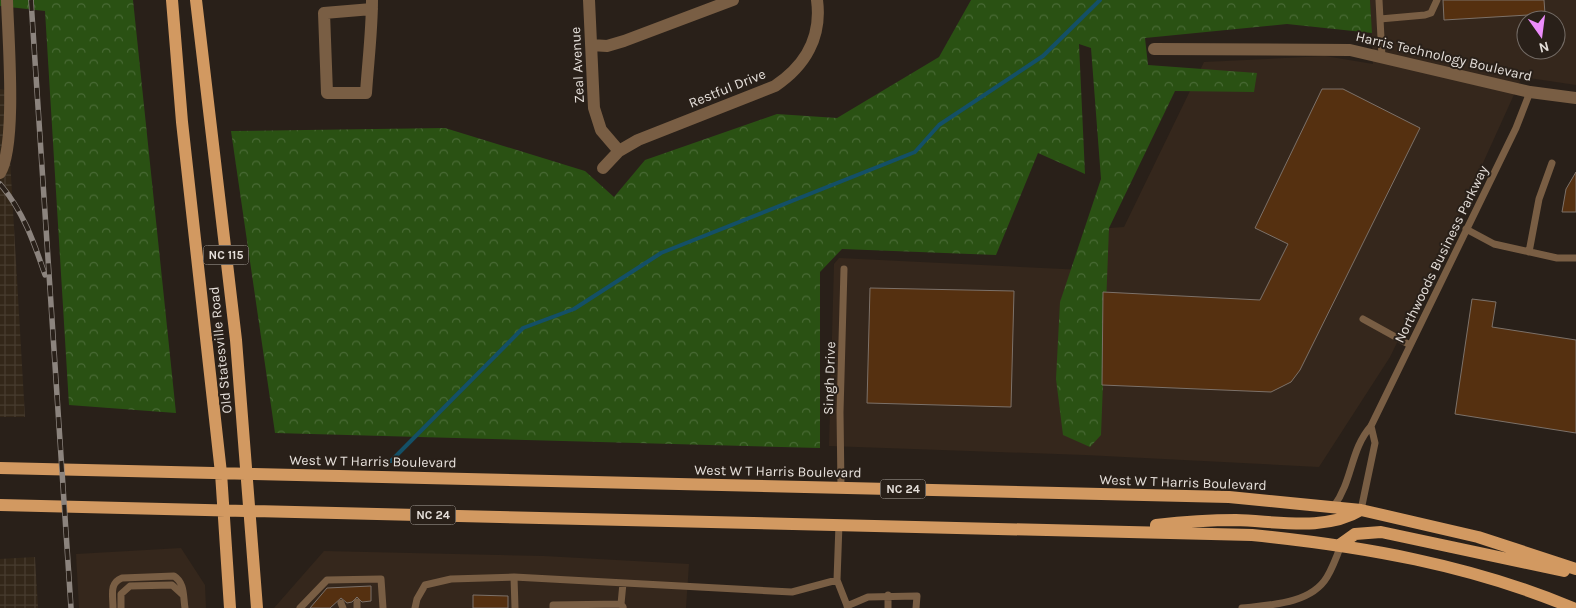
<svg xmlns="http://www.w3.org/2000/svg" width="1576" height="608" font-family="Karla,sans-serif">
<defs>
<pattern id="industrial-grid" width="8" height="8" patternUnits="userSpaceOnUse" patternTransform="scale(1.25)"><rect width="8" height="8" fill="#332719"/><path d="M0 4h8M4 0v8" fill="none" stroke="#473c2f"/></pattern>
<pattern id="forest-crowns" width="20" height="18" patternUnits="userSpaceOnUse" patternTransform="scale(1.25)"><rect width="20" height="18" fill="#2a5113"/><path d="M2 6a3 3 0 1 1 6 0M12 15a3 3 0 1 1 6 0" fill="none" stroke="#496a35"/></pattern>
</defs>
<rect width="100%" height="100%" fill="#292019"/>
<path fill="#35271c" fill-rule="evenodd" d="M1370,0H1576V85L1522,77L1453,229L1390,357L1319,467L1085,455L829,446L834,264L839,258L1105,271L1109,228L1124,227L1204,62L1325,56L1373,64ZM1526,20H1556V50H1526Z
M181,548L205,585L206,608H79L76,554Z
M324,551L544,556L689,564L686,608H274Z"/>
<path fill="url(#industrial-grid)" d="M0,89L6,90L25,417H0Z
M35,557L38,608H0V559Z"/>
<path fill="url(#forest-crowns)" d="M0,0H133L176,413L69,405L45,11L0,6Z
M971,0H1370L1372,33L1287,24L1145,38L1148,65L1257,73L1254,92L1175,91L1109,228L1101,435L1090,447L1063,435L1056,379L1060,302L1101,179L1091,48L1079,44L1085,174L1038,153L996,255L842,249L820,272V448L275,433L231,131L445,128L585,171L614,197L645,160L777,114L837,118L939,57Z"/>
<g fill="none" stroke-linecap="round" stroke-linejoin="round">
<path stroke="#145067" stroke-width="4" d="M391,461L523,328L574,309L661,253L915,152L939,125L1043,56L1100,0"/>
</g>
<path fill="#553010" stroke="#7c7169" d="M1443,0H1544L1545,14L1444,20Z
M1322,89H1343L1420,128L1300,370L1291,382L1271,392L1102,385L1103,292L1260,300L1288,244L1255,228Z
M1576,172V212H1562L1566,189Z
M870,288L1014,291L1011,407L867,403Z
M1472,299L1496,302L1492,327L1576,340V433L1455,414Z
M371,586V601L362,602L357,597L352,602L347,603L341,598L330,608H310L327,588Z
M473,595L508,596V608H473Z"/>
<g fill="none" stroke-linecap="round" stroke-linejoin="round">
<path stroke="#795e44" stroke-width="7" d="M1379,0L1382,57
M1380,19L1425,15L1431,13L1437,0
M1466,229L1494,244L1557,258H1576
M1529,252L1539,199L1552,163
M1363,319L1410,345
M841,487L840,412L844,269
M1334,506C1353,480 1350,450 1371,426L1516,128L1530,92
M1361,510L1375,443L1371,426
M514,577L515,608
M837,580L848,608
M623,583L621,604L623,607
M357,602V608
M341,603L343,608
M847,606L868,597L917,596L916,608
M113,608C113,595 109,583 122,578L174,576C185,583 183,596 185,608
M121,608V594L130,586L172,585L183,595
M300,608L327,580L381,579L383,608
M415,608L417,599L425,585L451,579L514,577L792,592L837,580L839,524
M553,608V605L621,604
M888,608V595
M1242,608C1270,605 1311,604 1327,577C1333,567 1337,556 1341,545"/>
<path stroke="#795e44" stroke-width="12" d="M589,0L594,108L601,130L619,151
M372,9L324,13L327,93H366C368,62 372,31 372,0
M591,45L607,46L624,41L733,0
M1154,49L1350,50L1530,92L1576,98
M603,168L619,151L638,140L775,86C805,66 822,37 817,0
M0,173C17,145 8,37 7,0"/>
<path stroke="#d29961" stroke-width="12" d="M172,0L182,122L221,473L230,608
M196,0L236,340L257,608
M0,468L1229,497L1361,510L1478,537L1576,569
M0,505L1252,535C1362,546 1471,565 1573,608
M1156,525C1182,522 1209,520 1236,520C1276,521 1325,532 1361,510
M1341,544L1355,534L1381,532L1564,571"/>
<defs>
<path id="rail" d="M31,0L71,608
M0,184C23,211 34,242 45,275"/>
</defs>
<use href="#rail" stroke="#8c847e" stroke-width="5.5"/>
<use href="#rail" stroke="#292019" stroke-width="4" stroke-dasharray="11" stroke-linecap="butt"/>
</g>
<g text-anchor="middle" stroke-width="4" stroke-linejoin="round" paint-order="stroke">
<g fill="#292019" stroke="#ada6a0" stroke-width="1">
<rect x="203.5" y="245.5" width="45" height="19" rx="4"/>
<rect x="880.5" y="479.5" width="45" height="19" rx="4"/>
<rect x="410.5" y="505.5" width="45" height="19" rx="4"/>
</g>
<g font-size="12" font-weight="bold" fill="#e5dfda">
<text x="226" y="259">NC 115</text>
<text x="903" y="493">NC 24</text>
<text x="433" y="519">NC 24</text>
</g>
<g font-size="14" fill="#e5dfda" stroke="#292019">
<text transform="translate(1444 56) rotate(13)" y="5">Harris Technology Boulevard</text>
<text transform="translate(577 65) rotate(-93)" y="5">Zeal Avenue</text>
<text transform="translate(727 88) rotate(-22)" y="5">Restful Drive</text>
<text transform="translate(1441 254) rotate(-64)" y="5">Northwoods Business Parkway</text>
<text transform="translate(220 350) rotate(-96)" y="5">Old Statesville Road</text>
<text transform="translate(829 378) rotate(-88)" y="5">Singh Drive</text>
<text transform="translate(373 461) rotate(1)" y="5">West W T Harris Boulevard</text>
<text transform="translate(778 471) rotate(1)" y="5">West W T Harris Boulevard</text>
<text transform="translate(1183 482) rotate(2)" y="5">West W T Harris Boulevard</text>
</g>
</g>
<g transform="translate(1541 35) rotate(166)"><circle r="24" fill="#292019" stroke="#746c66"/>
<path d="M0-4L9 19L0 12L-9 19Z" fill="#ec8cfb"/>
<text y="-8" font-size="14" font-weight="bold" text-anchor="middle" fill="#e5dfda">N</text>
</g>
</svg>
